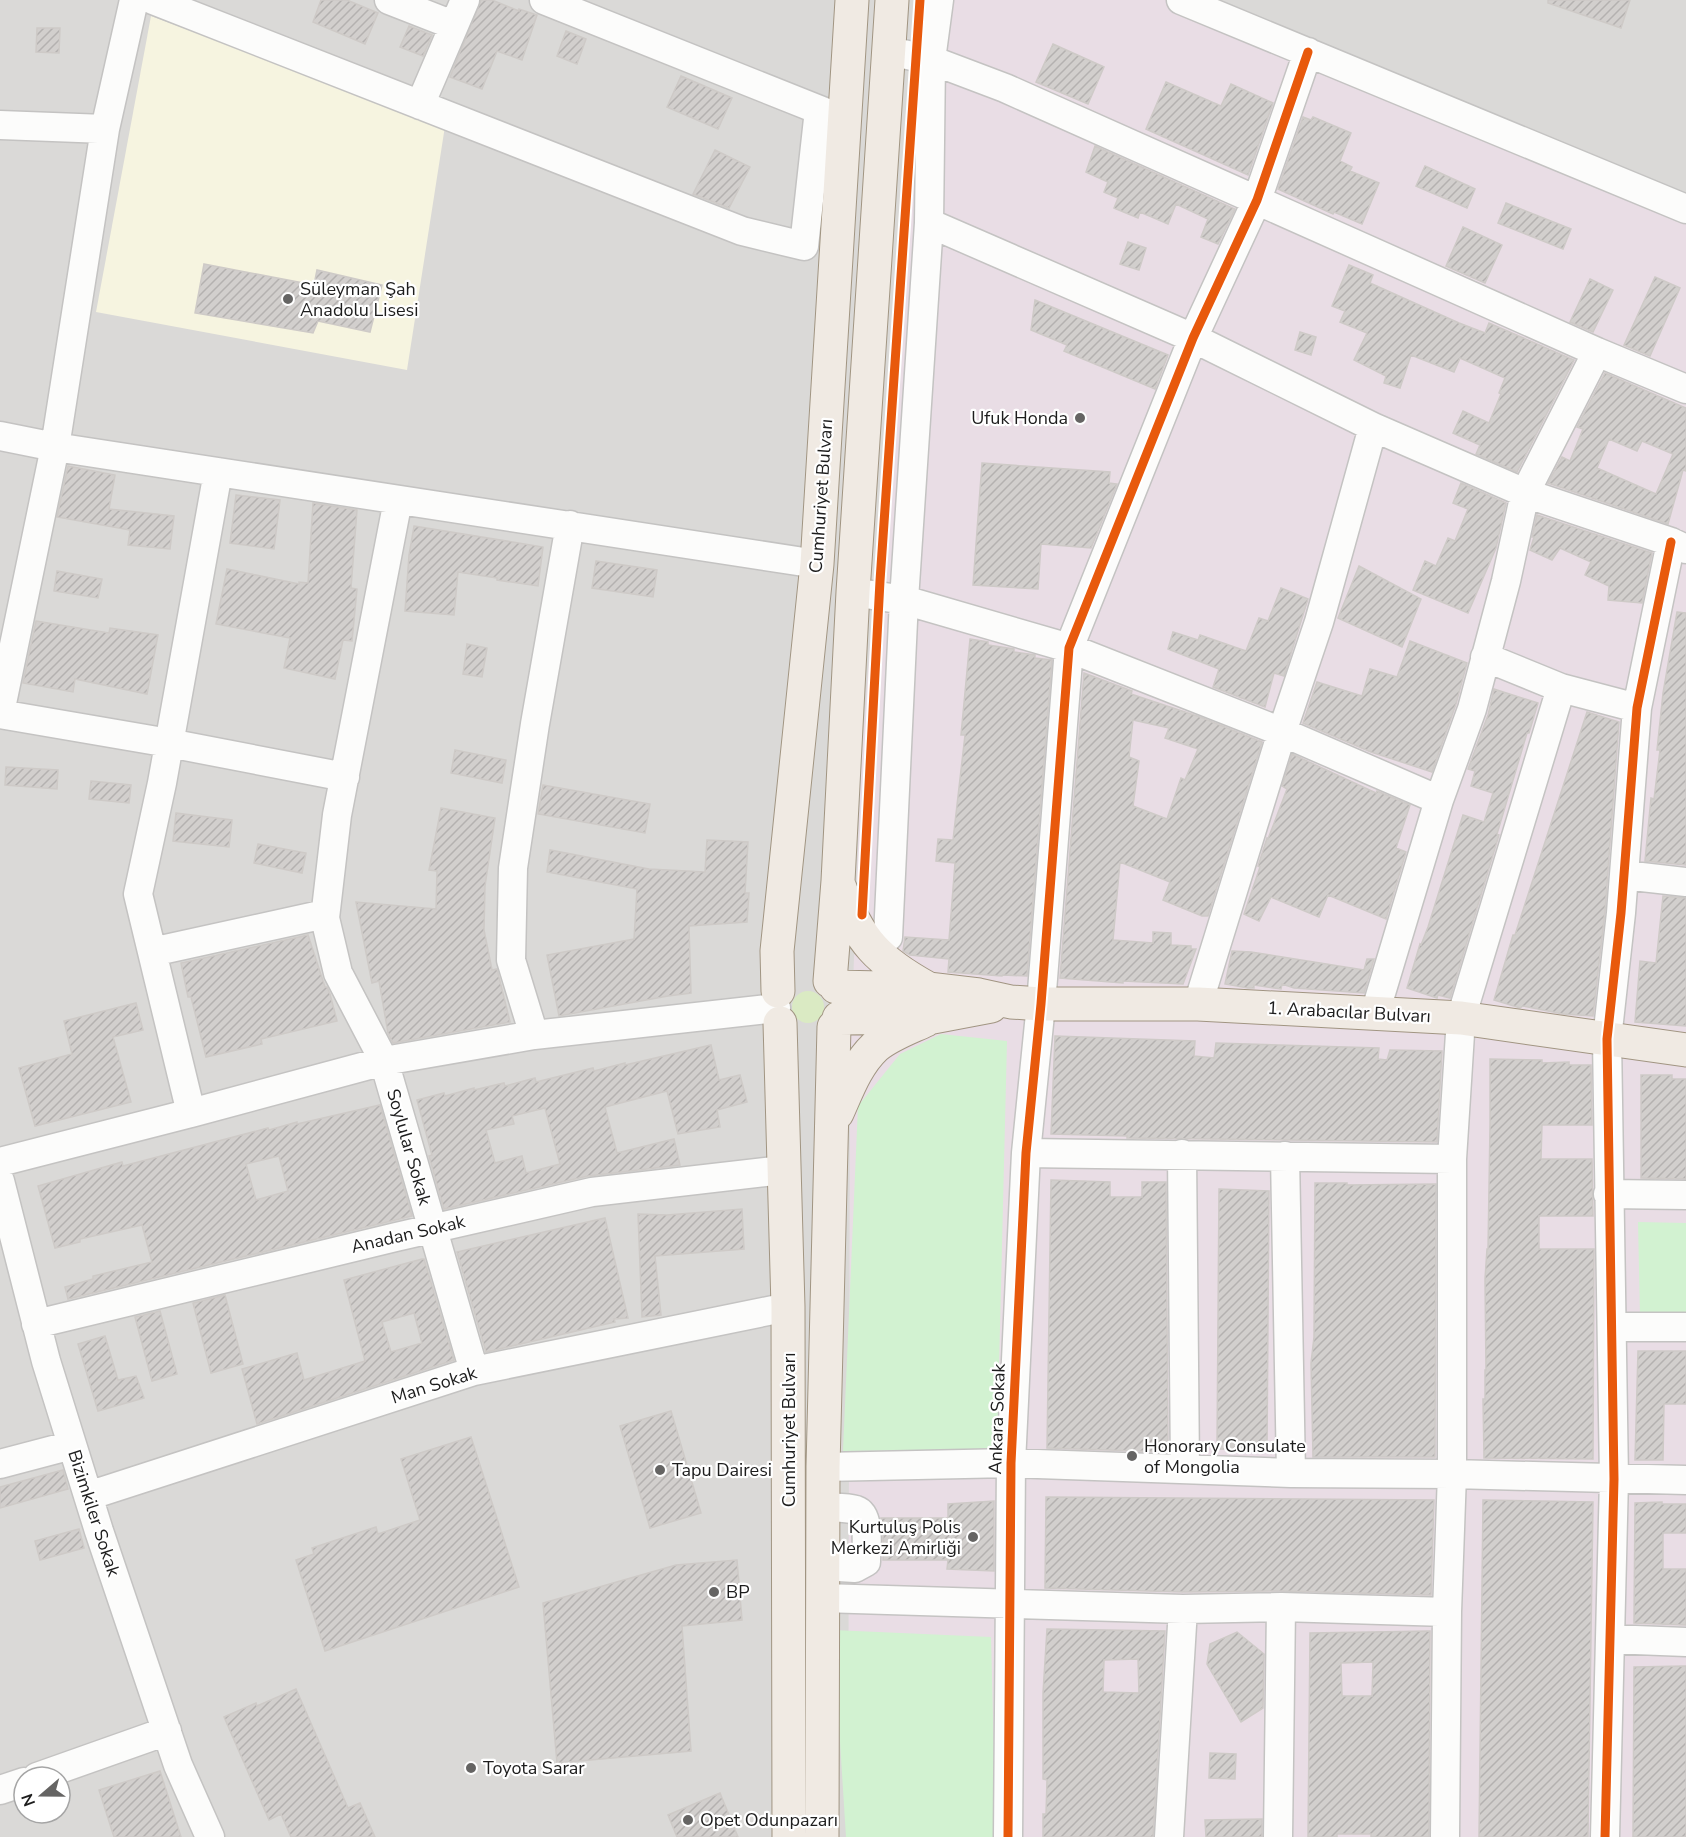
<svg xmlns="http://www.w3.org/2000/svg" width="1686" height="1837" font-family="'Nunito Sans',sans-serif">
<defs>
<pattern id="building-hatch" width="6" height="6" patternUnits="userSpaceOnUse" patternTransform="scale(1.5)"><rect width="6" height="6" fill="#d2cfcd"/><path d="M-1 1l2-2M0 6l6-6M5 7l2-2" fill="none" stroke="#b4b1b0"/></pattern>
</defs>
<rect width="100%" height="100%" fill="#ebe9e6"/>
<path fill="#dad9d7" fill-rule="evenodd" d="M0,0H1686V1837H0ZM24,1777H60V1813H24Z"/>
<path fill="#e9dde5" d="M917,0H1167L1686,222V1837H848L850,1066L861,768Z"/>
<path fill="#f6f4e0" d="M151,16L445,126L407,370L96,312Z"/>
<path fill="#daeac3" d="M792 1007a16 16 0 1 1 32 0a16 16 0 1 1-32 0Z"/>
<path fill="#d2f2d1" d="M941,1034L1007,1041L997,1450L843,1451L858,1106L900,1054Z
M1638,1222L1686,1223V1316H1640Z
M833,1630L991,1637L996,1837H846Z"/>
<path fill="url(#building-hatch)" stroke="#cecac7" stroke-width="1.5" fill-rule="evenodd" d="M321,0H347L378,13L365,44L313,22Z
M481,0H492L519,11V9L537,15L522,60L497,51L482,89L450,77Z
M1548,0H1630L1621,28L1548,3Z
M409,26L432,35L423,56L400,47Z
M37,28H60L59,53L36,52Z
M566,31L586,39L577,64L557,56Z
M1053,44L1104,67L1088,104L1036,82Z
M681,76L732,98L718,129L667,107Z
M1166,82L1221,106L1231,84L1273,103L1248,175L1146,129Z
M1303,117L1311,120L1313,117L1351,133L1340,161L1352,167L1350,171L1379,183L1362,224L1334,212L1333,214L1278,189Z
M1095,146L1235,209L1218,244L1201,237L1208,219L1176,204L1168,224L1140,212L1138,218L1114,208L1118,198L1104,192L1108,182L1086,172Z
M715,150L750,167L729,208L693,194Z
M1425,166L1475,189L1467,208L1416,186Z
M1506,203L1571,229L1563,249L1498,223Z
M1463,227L1502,245L1485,283L1446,266Z
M1128,242L1146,248L1139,270L1120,264Z
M204,264L314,285L317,270L382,285L370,332L318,321L313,333L195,313Z
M1349,265L1373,275L1370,283L1459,323L1485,333L1489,323L1574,360L1517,472L1476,454L1480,445L1453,433L1463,411L1489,423L1501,394L1499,393L1505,378L1460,358L1454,372L1411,355L1400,388L1384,383L1386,376L1354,360L1367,333L1340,322L1345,311L1332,306Z
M1655,277L1680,288L1650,356L1624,345Z
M1590,279L1613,290L1593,332L1570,322Z
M1035,300L1168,355L1155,389L1064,351L1067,345L1031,330Z
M1300,332L1316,337L1311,355L1295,350Z
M1605,373L1686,408V471L1683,470L1668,524L1548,483L1562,457L1570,461L1583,429L1577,427ZM1609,439L1637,451L1642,441L1673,454L1656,494L1597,468Z
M982,463L1110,472L1109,483L1117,484L1091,548L1041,544L1038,589L973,585Z
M68,466L115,475L109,509L174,516L170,549L128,545L130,530L57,517Z
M1461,483L1506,503L1496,548L1468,613L1413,590L1425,561L1436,566L1448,538L1455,541L1468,509L1453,503Z
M236,495L280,500L274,549L230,543Z
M313,503L357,510L351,588L357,589L352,641L343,640L335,679L284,668L290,638L216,624L227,569L299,584V582L308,583Z
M1537,515L1652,553L1642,603L1608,600L1609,586L1585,575L1591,562L1560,548L1552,560L1530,550L1534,537H1532Z
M414,526L543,547L538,586L497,580V578L458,572L454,615L405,611L409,555Z
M596,561L657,570L653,597L592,588Z
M1359,566L1421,599L1402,647L1338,618Z
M57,571L102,579L98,598L54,591Z
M1281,588L1308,599L1284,676L1274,673L1265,707L1213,687L1219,669L1168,649L1173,632L1198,640L1200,635L1246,651L1259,618L1268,621Z
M1677,612L1686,613V865L1645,861L1651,798L1654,799L1660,750H1657L1663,693Z
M36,621L109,633L110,628L158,635L147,694L75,679L73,692L23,683Z
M970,639L988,642V645L1014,649V652L1035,655V658L1052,660L1027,976L1003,975L1002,976L948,972L949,959L910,955L903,951L905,937L949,940L955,863L936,861L938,839L953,840L965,735H961Z
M1410,641L1467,663L1456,704L1432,772L1371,752L1303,723L1317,682L1362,696L1370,669L1397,677Z
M467,644L487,648L482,677L463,674Z
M1084,673L1132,691L1131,694L1200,717L1262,742L1208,916H1202L1163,900L1170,882L1120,862L1113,940L1153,943V932L1171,933V945L1191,946V949H1196L1183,984L1123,981V983L1060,978ZM1133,720L1169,728L1165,738L1198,749L1185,780L1181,778L1167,819L1133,806L1139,761L1129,757Z
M1494,689L1538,703L1529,733H1527L1497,834L1499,835L1450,998L1438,995L1437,998L1407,988L1420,944L1421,945L1428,927L1463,815L1484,822L1493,793L1471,786L1475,771L1468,769L1488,715Z
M1587,712L1619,722L1605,911L1593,1016L1563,1014L1523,1006L1520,1008L1494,1000L1513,935H1515Z
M455,750L506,760L502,783L451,773Z
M1292,754L1376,793L1377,791L1410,805L1396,848L1406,852L1386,919L1328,895L1319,917L1271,897L1259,921L1244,914L1260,867L1258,866L1267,838L1268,839L1287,789L1282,786Z
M6,767L58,770L57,789L5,785Z
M91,781L131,785L129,803L89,799Z
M543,785L650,804L645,833L538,814Z
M441,808L495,818L485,886L484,930L492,970L497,969L510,1022L393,1043L388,1033L379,981L372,983L356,902L436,909L437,871L429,870Z
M176,813L232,820L229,847L173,841Z
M707,840L748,842L745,893H749L747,922L689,926L691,993L668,996L559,1016L547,955L634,939L637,889L547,872L550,850L649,869L705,872Z
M258,844L306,853L302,873L254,863Z
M1663,896L1686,898V1026L1635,1022L1640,961L1656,963Z
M308,935L325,987H327L330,994L337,1021L261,1039L262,1044L206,1057L191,997H188L181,963Z
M1232,951L1251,952L1364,970L1367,959H1374L1364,993L1294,988L1282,984L1281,989L1254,985V988H1248L1225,984Z
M136,1003L143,1030L113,1037L131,1102L35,1126L19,1068L72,1054L64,1021Z
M1055,1036L1195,1041L1194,1056L1214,1058L1216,1043L1379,1048L1378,1059L1387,1060L1390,1050L1442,1051L1437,1142L1127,1138V1136L1051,1134Z
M711,1045L719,1080L740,1075L747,1102L717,1110L720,1127L678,1134L667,1091L605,1107L617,1153L674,1139L680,1165L588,1176L444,1209L429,1156L432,1155L417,1100L444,1093L445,1096L474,1088V1090L504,1083L505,1086L535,1078L536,1082L593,1068L594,1071L625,1063V1065ZM545,1108L560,1164L526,1173L522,1156L495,1163L486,1130L514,1124L512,1116Z
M1490,1059L1542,1060V1063L1569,1062V1065H1591L1592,1125H1542L1541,1159H1592L1593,1216H1539V1249H1594L1593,1459L1484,1458L1483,1399H1485V1370H1486L1485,1279L1487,1249H1488L1490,1126Z
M1641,1075H1672V1079H1686V1179L1641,1178Z
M380,1105L412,1216L68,1299L65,1287L93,1279V1276L152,1262L142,1225L80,1239V1242L55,1248L38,1186L122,1162L123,1166L268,1128L269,1130L297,1122V1124ZM279,1156L288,1191L256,1200L246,1164Z
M1051,1180L1110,1182V1197H1142V1182H1166L1168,1452L1047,1448Z
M1315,1183H1347V1185L1436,1184L1435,1457H1313L1311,1363L1314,1337Z
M1219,1189L1269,1191L1267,1450L1217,1449Z
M742,1209L744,1249L655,1256L661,1315L642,1317L638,1214L667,1215Z
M605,1218L628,1318L614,1319L615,1322L486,1352L457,1252Z
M422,1259H424L454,1360L257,1424L242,1369L297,1353L304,1380L365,1361L344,1280ZM414,1313L422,1343L391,1352L382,1322Z
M225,1295L243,1364L211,1373L193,1303Z
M160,1311L177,1374L152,1381L135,1317Z
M105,1336L118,1380L136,1376L144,1398L98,1411L78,1344Z
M1638,1351H1686V1404H1664L1663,1460H1635Z
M671,1411L701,1513L650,1528L620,1426Z
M471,1437L519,1587L325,1651L296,1560L314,1554L312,1548L376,1527L378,1534L420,1520L401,1459Z
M63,1470L68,1489L0,1508V1487Z
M1046,1497L1434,1500L1431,1595L1281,1591L1183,1592L1045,1588Z
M1483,1500L1593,1502L1588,1837H1479Z
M994,1501V1571L947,1569L948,1560H883V1533L881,1518H948V1504Z
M1662,1502V1504H1686V1533H1663V1569H1686V1625L1634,1623L1635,1503Z
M79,1529L84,1548L40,1560L35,1541Z
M737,1560L742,1620L682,1626L691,1751L557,1763L543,1603L676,1565Z
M1047,1629L1165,1631L1153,1837H1043V1814H1046L1047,1780L1043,1779V1693ZM1138,1659L1139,1693L1103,1692L1104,1660Z
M1430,1631L1429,1837H1371V1834H1337V1837H1308L1310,1633ZM1373,1662L1372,1696H1342L1341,1663Z
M1237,1632L1264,1654L1263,1708L1241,1722L1207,1664L1210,1644Z
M1686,1666V1837H1633L1634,1667Z
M296,1689L348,1808L360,1803L375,1837H291L281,1814L269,1820L224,1717L256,1703L257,1706Z
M1210,1753L1236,1754L1235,1779L1209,1778Z
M160,1771L181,1837H114L99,1790Z
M720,1793L738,1837H677L668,1815Z
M1262,1819V1837H1206L1205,1820Z"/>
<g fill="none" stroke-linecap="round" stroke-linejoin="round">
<defs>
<path id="minor" d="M153,0L742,231L804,246L819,110
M389,0L453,25
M544,0L837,117
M1181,0L1686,209
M889,51L931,60L1005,88L1597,352L1686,389
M420,105L465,0
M0,125L105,129
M929,223L1193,338L1373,427L1525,493L1671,542L1686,549
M0,436L55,447L105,129L134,0
M398,500L337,815L325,918L338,973L384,1061L474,1371
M853,592L904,600L1069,648L1282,732L1439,800
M1485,657L1561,688L1637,708
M0,713L55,447L817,564
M0,714L169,743L345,777
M1624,875L1686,882
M888,937L904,600L929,223L931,60L939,0
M152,952L325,914
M1198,1004L1282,732L1319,622L1373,427
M1375,1013L1439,800L1472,709L1506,581L1525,493L1597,352
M534,1035L511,960L513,868L535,724L570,525
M191,1113L384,1061L534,1035L776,1008
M1026,1153L1452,1159
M1182,1154L1185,1469
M1285,1156L1291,1473
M0,1162L191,1113L138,894L162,783L218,472
M0,1181L46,1361L99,1531L178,1765L210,1837
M1608,1194L1686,1195
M36,1324L396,1237L592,1192L783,1170
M1612,1327H1686
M0,1464L72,1445
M823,1467L1011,1463L1291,1473L1452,1474L1686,1480
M88,1496L474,1371L788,1307
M822,1566L855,1568L866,1562C866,1549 871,1515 856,1510C846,1507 833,1508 822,1507
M822,1598L1183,1609L1281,1607L1447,1612
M1610,1639L1686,1642
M37,1777L167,1731
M0,1790L24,1782
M1008,1837L1011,1463L1026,1153L1041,1004L1069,648L1193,338L1257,200L1308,52
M1169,1837L1183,1609
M1278,1837L1281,1607
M1445,1837L1447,1612L1452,1474V1159L1461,1018L1561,688
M1605,1837L1614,1479L1607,1039L1621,913L1637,708L1671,542"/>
<path id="major" d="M840,888C858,941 880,962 927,988
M830,981L838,881L853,592L892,0
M836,987L928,989L979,995L1011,1002L1041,1004H1198L1461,1018L1686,1050
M778,991L777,951L817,564L852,0
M839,1018L933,1017L991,1006
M780,1023L788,1307L789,1837
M837,1113C847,1091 856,1065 875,1047C889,1035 909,1028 926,1020
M822,1837L823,1467L834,1027"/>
</defs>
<use href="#minor" stroke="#c4c3c2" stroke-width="31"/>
<use href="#major" stroke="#a19582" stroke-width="35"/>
<use href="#minor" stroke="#fcfcfb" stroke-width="28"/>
<use href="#major" stroke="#f0eae3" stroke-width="33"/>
<defs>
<path id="cycleway" d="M862,915L880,581L920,0
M1008,1837L1011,1463L1026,1153L1041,1004L1069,648L1193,338L1257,200L1308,52
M1605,1837L1614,1479L1607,1039L1621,913L1637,708L1671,542"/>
</defs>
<use href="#cycleway" stroke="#fff" stroke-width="13"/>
<use href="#cycleway" stroke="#e8590c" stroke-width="9"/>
</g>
<g fill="#656463" stroke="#fff" stroke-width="2">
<circle cx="288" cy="299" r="6"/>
<circle cx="1080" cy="418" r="6"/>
<circle cx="1132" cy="1456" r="6"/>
<circle cx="660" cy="1470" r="6"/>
<circle cx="973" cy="1537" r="6"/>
<circle cx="714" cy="1592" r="6"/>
<circle cx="471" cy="1768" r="6"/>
<circle cx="688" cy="1820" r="6"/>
</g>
<g text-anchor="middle" stroke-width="4.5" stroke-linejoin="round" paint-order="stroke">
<g font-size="18" fill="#1d1d1d" stroke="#fff" text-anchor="start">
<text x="300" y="295">Süleyman Şah<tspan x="300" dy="21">Anadolu Lisesi</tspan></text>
<text x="1068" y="424" text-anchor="end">Ufuk Honda</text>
<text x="1144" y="1452">Honorary Consulate<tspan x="1144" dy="21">of Mongolia</tspan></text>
<text x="672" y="1476">Tapu Dairesi</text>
<text x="961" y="1533" text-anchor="end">Kurtuluş Polis<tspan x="961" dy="21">Merkezi Amirliği</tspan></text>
<text x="726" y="1598">BP</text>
<text x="483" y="1774">Toyota Sarar</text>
<text x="700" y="1826">Opet Odunpazarı</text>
</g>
<g font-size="18" fill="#1d1d1d" stroke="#fff">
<text transform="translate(821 496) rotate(-86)" y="6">Cumhuriyet Bulvarı</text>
<text transform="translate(1349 1012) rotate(3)" y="6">1. Arabacılar Bulvarı</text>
<text transform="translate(409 1147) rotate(74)" y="6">Soylular Sokak</text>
<text transform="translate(408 1234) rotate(-13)" y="6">Anadan Sokak</text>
<text transform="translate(434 1385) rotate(-17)" y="6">Man Sokak</text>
<text transform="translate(997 1419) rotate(-88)" y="6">Ankara Sokak</text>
<text transform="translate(789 1430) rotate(-90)" y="6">Cumhuriyet Bulvarı</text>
<text transform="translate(94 1513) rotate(72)" y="6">Bizimkiler Sokak</text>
</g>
</g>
<g transform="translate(42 1795) rotate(250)"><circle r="28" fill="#ffffff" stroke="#a5a5a5" stroke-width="1.5"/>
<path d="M0-4.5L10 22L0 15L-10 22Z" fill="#656463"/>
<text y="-9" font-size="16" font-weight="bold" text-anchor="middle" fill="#1d1d1d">N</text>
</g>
</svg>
